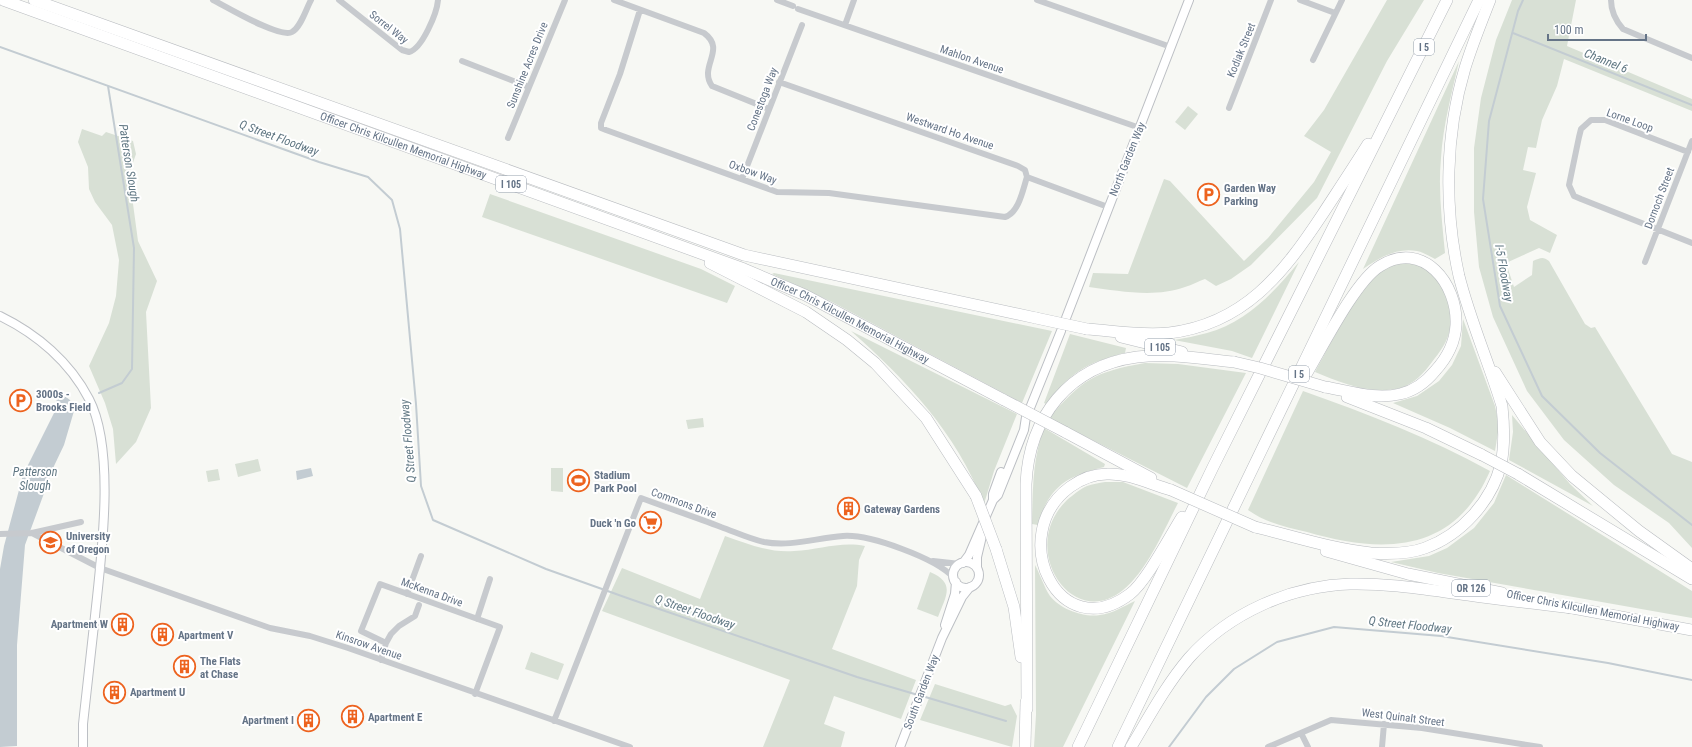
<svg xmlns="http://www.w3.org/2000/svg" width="1692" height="747" font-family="'Roboto Condensed',sans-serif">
<rect width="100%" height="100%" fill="#f7f8f4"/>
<path fill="#d8e0d5" d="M1387,0H1424L1387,61L1317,198L1251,265L1231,279L1216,286L1205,279C1199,281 1192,285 1185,287C1155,298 1119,291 1089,287L1093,273L1128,274L1164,179L1170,181L1244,261L1268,238L1314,182L1331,152L1304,136L1324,110Z
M1512,0H1576L1567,46L1692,99V111L1564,59L1557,86L1542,120L1536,148L1528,147L1523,170L1536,173L1527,207L1530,220L1557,235L1550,253L1539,248L1506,263L1514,287L1532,275L1533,261C1540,258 1543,256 1549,261L1585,324L1591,328L1595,327L1672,454L1692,462V548L1669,523L1614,485L1564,440L1527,391L1493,317L1479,267L1474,212V148L1481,98L1496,40Z
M1459,61C1452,93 1443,125 1441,158C1438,190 1442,221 1445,253L1435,259C1429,256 1423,252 1417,251C1397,247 1379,258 1363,269Z
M1188,106L1198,114L1185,130L1175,122Z
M82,129L102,136L106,132L133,141L136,154L129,174L138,241L157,281L146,312L151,408L136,442L116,464L113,429L105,403L89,366L109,323L116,296L119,260L112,225L95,202L89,189L88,167L78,142Z
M490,194L701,269L735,286L727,303L482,217Z
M1299,262L1252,358L1232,351L1174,340C1185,338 1196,336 1207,333C1247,322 1274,292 1299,262Z
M1412,262C1440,273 1458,303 1449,333C1446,344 1439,353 1432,362C1424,373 1414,384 1400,388C1371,395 1341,383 1315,372C1330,346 1364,275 1391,265C1397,262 1406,263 1412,262Z
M774,273L1052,331L1022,403L832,302L772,274Z
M1463,319L1495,406L1499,426L1495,451L1450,428L1393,403L1417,396L1439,381L1452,365L1461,346Z
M851,331L1017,414L994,471L984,504C955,431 908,382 851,331Z
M1070,334L1126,348L1125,353C1086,363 1071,372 1046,404L1044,403Z
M1145,363L1178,364L1246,373L1187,488L1049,418C1083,379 1094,372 1145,363Z
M1303,391C1368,414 1430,438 1490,471C1454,554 1383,554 1307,532C1286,527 1266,523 1248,510Z
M1512,415L1570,484L1593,506L1509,460L1513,432Z
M703,418L704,427L688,429L686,420Z
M1044,428L1105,464L1104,467C1067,476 1049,486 1038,525L1032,524C1033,489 1032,461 1044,428Z
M258,459L261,471L238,477L235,464Z
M551,468H563V492L551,491Z
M218,469L220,480L208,482L206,471Z
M1506,475L1692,591V618L1438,573L1391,562L1429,556L1447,548L1474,528L1494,503Z
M1105,482H1123L1178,503C1164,530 1147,571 1123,590C1072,632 1017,548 1067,500C1073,495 1080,489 1087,486C1092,484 1099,483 1105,482Z
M725,536C748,544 770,553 794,551C819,550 840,541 865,546L859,560L857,586L832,649L916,680L901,719L834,696L824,724L845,732L841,747H763L790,680L602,611L622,568L700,599Z
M1035,565C1040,574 1044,587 1050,596C1060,609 1084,618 1100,615C1112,614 1124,606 1135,601L1063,747H1034L1036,715Z
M930,572C956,583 946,596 938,617L917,609Z
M531,652L564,664L558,680L525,669Z
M935,684L1005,706L1011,704L1017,716L1012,747L920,720Z"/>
<path fill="#c3ccd2" d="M63,395L70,400L74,411L64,445L54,466L25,545L17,645V746L0,747V569L4,546L23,475L55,411L56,401Z
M311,468L313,476L297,480L296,471Z"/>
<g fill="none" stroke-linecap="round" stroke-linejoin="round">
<path stroke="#c3ccd2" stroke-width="2" d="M1523,0L1518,11L1489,121L1483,199L1500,306L1542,396L1600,453L1692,525
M1513,33L1692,105
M0,47L319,162L368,177L392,200L400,229L416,404L421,486L433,520L546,569L630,599L857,677L918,695
M99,393L122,383L132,369L134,248L108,86
M922,696L1006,721
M1169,747L1206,697L1234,669L1277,642L1334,627L1441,636L1608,663L1692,680"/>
<defs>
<path id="secondary" d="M0,316C37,334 70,362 89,399C116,451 101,558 95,616C91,652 87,688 83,724V747
M1066,318L1189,0
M1030,408L1061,331
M993,500V494L1001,472
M953 575a13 13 0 1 1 26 0a13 13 0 1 1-26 0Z
M963,563L969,555L993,500L998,495L1024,430L1026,417
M977,568V557L982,536
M945,625L955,594L956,582
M900,747L942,638L962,597L970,587"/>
<g id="highway">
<path id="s1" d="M3,0L744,269L805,295L1004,400"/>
<path d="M34,0L744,255L1036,318"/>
<path d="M710,263L806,312L847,340L875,363L926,418L976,496"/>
<path d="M1087,329C1114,331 1142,336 1169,333C1244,324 1283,274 1322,215C1337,192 1353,168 1368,144"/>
<path d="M1121,337L1182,352"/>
<path d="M1495,372L1540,442L1572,476L1639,531L1692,569"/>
<path d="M1304,378C1321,350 1355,281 1380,266C1423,239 1458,284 1456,325C1455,343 1446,359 1435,371C1426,382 1413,391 1400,394C1375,400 1350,391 1325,387"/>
<path d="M1347,397L1426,428L1482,455"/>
<path d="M1065,432L1151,478"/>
<path d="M1518,474L1692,579"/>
<path d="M1171,490C1150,484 1129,473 1107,474C1094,474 1081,479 1070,487C1005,535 1059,648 1130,594C1146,582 1170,536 1182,517"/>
<path d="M1255,527C1293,536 1332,549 1371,553C1387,554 1409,554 1425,548C1461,535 1492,501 1501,464C1505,445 1504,425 1502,406C1489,363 1470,320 1459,276C1444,209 1445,135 1465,68C1472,45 1481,23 1490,0"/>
<path d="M996,549L1014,607L1021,657"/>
<path d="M1326,551L1408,574L1502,593"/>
<path d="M1567,607L1692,630"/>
<path d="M1027,709L1026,484C1029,417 1069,366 1137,357C1169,353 1202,359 1234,362"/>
<path d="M1025,747L1026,702"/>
<path d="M1078,747L1213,467L1447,0"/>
<path d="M1118,747L1479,0"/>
<path d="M1131,747C1149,717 1166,685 1189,658C1229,613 1290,586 1350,584C1389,583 1429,590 1468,595C1503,600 1538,604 1573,608"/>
</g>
</defs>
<use href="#secondary" stroke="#bcbfc4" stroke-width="10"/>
<use href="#highway" stroke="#b9bcc0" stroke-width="12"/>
<path stroke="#c7cace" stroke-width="6" d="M213,0C227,7 280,39 292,32C301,27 306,9 311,0
M339,0L402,50L409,52C422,49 437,13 438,0
M614,0L704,33C727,50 698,66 712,86L769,109
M777,0L793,6
M1037,0L1171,47
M1300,0L1335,13
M1611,0C1611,11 1616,21 1623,29L1692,58
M798,9L1140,128
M640,10L620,74L601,123V128L606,130L777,192L829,193L1005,217C1019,213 1023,189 1027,177
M845,25L854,0
M1313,60L1342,0
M462,61L529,87
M779,82L1018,166L1025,170L1027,177L1108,207
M1229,108L1271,0
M508,138L565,0
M1688,152L1605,120H1591L1581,129L1579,137L1569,185L1574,196L1581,199L1692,243
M742,179L802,25
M1645,262L1692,141
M32,533L100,568L270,628L310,636L348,648L630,747
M0,534L32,533L81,522
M933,561L960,564
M407,594L421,556
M477,619L490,579
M386,643L391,634L399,626L415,616L419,605
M381,660L386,643L361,631L380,584L500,627L475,694
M554,721L641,498C668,508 695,517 721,527C735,532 750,539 764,542C791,547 816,538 843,536C869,534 936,558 954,578
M1301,733L1308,747
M1268,747L1331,720L1422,728L1540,747
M1382,747L1384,724"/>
<use href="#secondary" stroke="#fff" stroke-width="8"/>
<use href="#highway" stroke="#fff" stroke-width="11"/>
<defs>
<path id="highway-bridge" d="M1036,318L1087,329
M1234,362L1260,368L1325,387
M1004,400L1065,432
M1482,455L1518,474
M1171,490L1255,527
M976,496L996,549"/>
</defs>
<use href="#highway-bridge" stroke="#b9bcc0" stroke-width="12" stroke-linecap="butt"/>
<use href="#highway-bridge" stroke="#fff" stroke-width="11"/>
</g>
<defs>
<symbol id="parking-ring" viewBox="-11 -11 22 22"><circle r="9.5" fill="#fff" stroke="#ed631f" stroke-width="1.5"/><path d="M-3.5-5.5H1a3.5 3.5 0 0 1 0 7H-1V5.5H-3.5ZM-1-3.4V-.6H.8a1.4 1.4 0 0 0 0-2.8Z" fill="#ed631f"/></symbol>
<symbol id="stadium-ring" viewBox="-11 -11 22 22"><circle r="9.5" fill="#fff" stroke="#ed631f" stroke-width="1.5"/><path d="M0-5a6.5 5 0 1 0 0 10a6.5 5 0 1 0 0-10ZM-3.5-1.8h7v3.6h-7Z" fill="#ed631f"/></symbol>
<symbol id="building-ring" viewBox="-11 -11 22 22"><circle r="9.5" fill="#fff" stroke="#ed631f" stroke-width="1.5"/><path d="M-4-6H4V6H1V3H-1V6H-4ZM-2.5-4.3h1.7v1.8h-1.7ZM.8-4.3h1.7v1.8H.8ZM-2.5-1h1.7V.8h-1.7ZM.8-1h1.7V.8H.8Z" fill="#ed631f"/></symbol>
<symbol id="supermarket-ring" viewBox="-11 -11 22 22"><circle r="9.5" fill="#fff" stroke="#ed631f" stroke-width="1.5"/><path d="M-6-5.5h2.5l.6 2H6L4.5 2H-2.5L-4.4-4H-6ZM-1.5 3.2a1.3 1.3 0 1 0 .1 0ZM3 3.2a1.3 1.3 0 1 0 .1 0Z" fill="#ed631f"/></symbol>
<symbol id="university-ring" viewBox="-11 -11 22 22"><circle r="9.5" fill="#fff" stroke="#ed631f" stroke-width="1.5"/><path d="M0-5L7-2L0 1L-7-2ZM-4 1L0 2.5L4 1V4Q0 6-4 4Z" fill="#ed631f"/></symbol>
</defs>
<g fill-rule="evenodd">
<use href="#parking-ring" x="1196" y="182" width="25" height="25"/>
<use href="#parking-ring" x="8" y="388" width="25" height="25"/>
<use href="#stadium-ring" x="566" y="468" width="25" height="25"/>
<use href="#building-ring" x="836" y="496" width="25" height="25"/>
<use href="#supermarket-ring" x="638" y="510" width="25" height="25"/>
<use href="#university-ring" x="38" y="530" width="25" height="25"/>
<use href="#building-ring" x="110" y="612" width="25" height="25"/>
<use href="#building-ring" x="150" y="622" width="25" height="25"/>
<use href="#building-ring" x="172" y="654" width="25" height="25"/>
<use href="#building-ring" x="102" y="680" width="25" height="25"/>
<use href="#building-ring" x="340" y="704" width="25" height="25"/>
<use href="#building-ring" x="296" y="708" width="25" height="25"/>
</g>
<g text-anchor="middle" stroke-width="4" stroke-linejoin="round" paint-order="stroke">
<g fill="#fff" stroke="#939eab" stroke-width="1">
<rect x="1414" y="39" width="20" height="16" rx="3"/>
<rect x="496" y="176" width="30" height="16" rx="3"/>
<rect x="1145" y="339" width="30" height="16" rx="3"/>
<rect x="1289" y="366" width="20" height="16" rx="3"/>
<rect x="1452" y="580" width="38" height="16" rx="3"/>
</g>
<g font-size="10" font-weight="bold" fill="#657487">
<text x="1424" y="51">I 5</text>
<text x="511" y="188">I 105</text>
<text x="1160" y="351">I 105</text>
<text x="1299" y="378">I 5</text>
<text x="1471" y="592">OR 126</text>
</g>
<g font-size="11" fill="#657487" stroke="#fff">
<text transform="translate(389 27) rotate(38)" y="4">Sorrel Way</text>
<text transform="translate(1241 50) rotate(-68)" y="4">Kodiak Street</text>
<text transform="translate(972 59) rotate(19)" y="4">Mahlon Avenue</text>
<text transform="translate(527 65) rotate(-68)" y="4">Sunshine Acres Drive</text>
<text transform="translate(762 99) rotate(-69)" y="4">Conestoga Way</text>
<text transform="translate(1630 120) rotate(20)" y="4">Lorne Loop</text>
<text transform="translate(950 131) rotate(19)" y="4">Westward Ho Avenue</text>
<text dy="4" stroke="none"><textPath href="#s1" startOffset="426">Officer Chris Kilcullen Memorial Highway</textPath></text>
<text transform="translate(1127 159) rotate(-68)" y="4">North Garden Way</text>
<text transform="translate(753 172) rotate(20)" y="4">Oxbow Way</text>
<text transform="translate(1659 198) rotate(-69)" y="4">Dornoch Street</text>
<text dy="4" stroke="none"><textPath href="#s1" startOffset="906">Officer Chris Kilcullen Memorial Highway</textPath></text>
<text transform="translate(684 503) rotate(20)" y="4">Commons Drive</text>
<text transform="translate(432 592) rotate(20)" y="4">McKenna Drive</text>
<text transform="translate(1593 610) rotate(11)" y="4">Officer Chris Kilcullen Memorial Highway</text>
<text transform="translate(369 645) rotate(19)" y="4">Kinsrow Avenue</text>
<text transform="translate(921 692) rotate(-69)" y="4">South Garden Way</text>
<text transform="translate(1403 717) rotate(7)" y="4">West Quinalt Street</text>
</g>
<g font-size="11" font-weight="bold" fill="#657487" stroke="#fff" text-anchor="start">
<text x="1224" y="192">Garden Way<tspan x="1224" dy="13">Parking</tspan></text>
<text x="36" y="398">3000s -<tspan x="36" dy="13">Brooks Field</tspan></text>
<text x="594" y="479">Stadium<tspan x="594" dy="13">Park Pool</tspan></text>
<text x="864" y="513">Gateway Gardens</text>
<text x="636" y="527" text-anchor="end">Duck 'n Go</text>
<text x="66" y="540">University<tspan x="66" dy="13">of Oregon</tspan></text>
<text x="108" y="628" text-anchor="end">Apartment W</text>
<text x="178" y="639">Apartment V</text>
<text x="200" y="665">The Flats<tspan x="200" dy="13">at Chase</tspan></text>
<text x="130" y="696">Apartment U</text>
<text x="368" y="721">Apartment E</text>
<text x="294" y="724" text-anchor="end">Apartment I</text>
</g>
<g font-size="12" font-style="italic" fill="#607783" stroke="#fff">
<text transform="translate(1606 61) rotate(22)" y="4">Channel 6</text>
<text transform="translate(279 138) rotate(20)" y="4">Q Street Floodway</text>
<text transform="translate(129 163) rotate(81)" y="4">Patterson Slough</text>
<text transform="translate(1504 273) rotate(80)" y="4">I-5 Floodway</text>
<text transform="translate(408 441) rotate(-95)" y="4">Q Street Floodway</text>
<text x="35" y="476">Patterson<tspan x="35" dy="14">Slough</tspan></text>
<text transform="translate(695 612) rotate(19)" y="4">Q Street Floodway</text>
<text transform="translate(1410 625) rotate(6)" y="4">Q Street Floodway</text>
</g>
</g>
<path d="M1548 34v6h98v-6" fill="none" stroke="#657487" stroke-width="2"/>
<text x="1554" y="34" font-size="12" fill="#657487" stroke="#ffffff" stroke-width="3" paint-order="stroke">100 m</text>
</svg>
